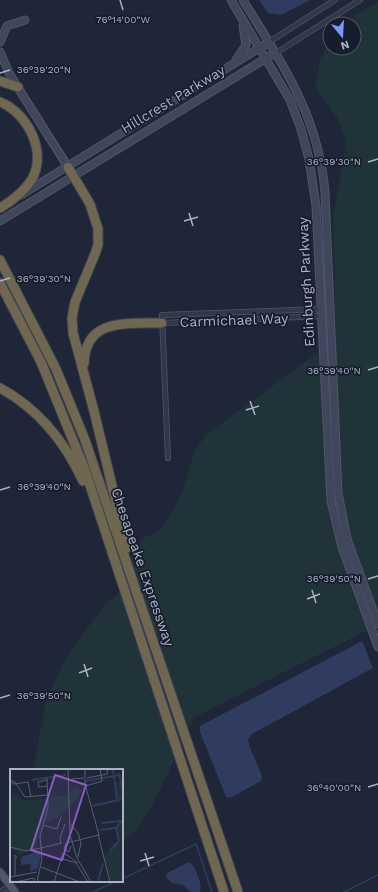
<svg xmlns="http://www.w3.org/2000/svg" width="378" height="892" font-family="'Work Sans',sans-serif">
<rect width="100%" height="100%" fill="#1f2638"/>
<path fill="#203339" d="M378,2V625L195,717L150,810L138,828L122,842V770H33L46,700L65,659L105,604L121,591L116,582L127,561L143,538L158,532L172,512L182,494L194,452L206,435L336,339L333,217L346,142L338,119L315,88L320,60L330,40V48H354V24H345L358,14Z"/>
<path fill="#2f3b5f" d="M259,0H310L281,15L268,13Z
M362,641L373,668L252,734L248,739L249,745L262,776L261,781L230,798L226,797L200,732V726Z
M187,863H191C196,869 203,886 200,892H191L183,885L172,883L166,877L167,873Z"/>
<g fill="none" stroke-linecap="round" stroke-linejoin="round">
<path stroke="#2f3b5f" stroke-width="1.5" d="M122,879L196,844L212,892
M93,892L117,881
M344,892L378,875"/>
<defs>
<path id="street" d="M269,42L335,0
M276,53L360,0
M162,323L323,316
M168,458L162,315L323,309
M0,892L10,886"/>
<path id="secondary" d="M231,0L290,100L301,129L309,159L316,206L331,501L342,547L378,647
M243,0C282,64 318,114 325,192L338,493L347,539L378,624
M0,42L7,26L25,20
M0,52L10,75L68,167
M236,60L246,45L243,26
M21,195L269,42
M0,221L270,56"/>
<path id="primary" d="M0,872L15,892"/>
<path id="highway" d="M0,81L18,87
M0,102C28,113 47,152 32,179C24,192 12,201 0,208
M68,167L90,204L98,229V245L95,254L75,302L72,318L73,333L94,411L127,548
M0,260L56,369L85,440L238,892
M0,283L41,362L85,470L224,892
M84,364C85,317 128,324 162,323
M0,388C39,409 65,442 83,481"/>
</defs>
<use href="#street" stroke="#505567" stroke-width="6"/>
<use href="#secondary" stroke="#505567" stroke-width="9"/>
<use href="#primary" stroke="#3c4152" stroke-width="9"/>
<use href="#highway" stroke="#3d4253" stroke-width="11"/>
<use href="#street" stroke="#323849" stroke-width="4.5"/>
<use href="#secondary" stroke="#40465c" stroke-width="7"/>
<use href="#primary" stroke="#505769" stroke-width="7"/>
<use href="#highway" stroke="#6f674f" stroke-width="9"/>
</g>
<path fill="none" stroke="#acb2c6" stroke-width="1.5" d="M120,0L123,10M0,73L10,70M368,162L378,159M189,213L193,226M184,221L198,217M0,281L10,278M368,370L378,367M250,401L255,415M246,410L259,406M0,490L10,487M368,579L378,576M312,590L316,603M307,599L320,594M84,664L88,677M79,673L92,668M0,698L10,695M368,787L378,784M145,853L149,866M140,861L154,857"/>
<g text-anchor="middle" stroke-width="3.5" stroke-linejoin="round" paint-order="stroke">
<g font-size="14" fill="#acb2c6" stroke="#181d2d">
<text transform="translate(173 99) rotate(-31)" y="5">Hillcrest Parkway</text>
<text transform="translate(306 282) rotate(-93)" y="5">Edinburgh Parkway</text>
<text transform="translate(234 320) rotate(-2)" y="5">Carmichael Way</text>
<text transform="translate(143 567) rotate(71)" y="5">Chesapeake Expressway</text>
</g>
</g>
<g transform="translate(10 769)">
<rect width="113" height="113" fill="#1f2638"/>
<path d="M105,13H113V29H108ZM67,17L72,21L67,31L47,49L33,54L26,79L10,86L0,79V28L7,24L12,32L55,26ZM113,53V113H100L94,87L106,76L102,77L99,72L106,76L109,72L107,60Z" fill="#203339"/>
<path d="M25,83H30L31,87L28,100L20,102L21,95L11,96V88Z" fill="#2f3b5f"/>
<path fill="none" stroke="#2f3b5f" stroke-width="2" d="M103,0L107,32M109,4L113,23M22,11L56,6M76,12L110,6M82,37L113,30M91,54L111,52M90,61L106,59L113,51M100,82L109,72L106,60M88,112L93,95"/>
<path fill="none" stroke="#575e71" stroke-width="1" d="M58,0L60,66L67,89L81,113M75,0V15L89,66M90,0L92,12M77,9L97,5L98,0M62,10L74,9M37,11L28,13L29,18L37,17M0,12H4L15,28L38,26M0,12L4,15L18,13L21,28M76,17L92,12M59,53L68,64L71,74L68,88M33,56L47,60L51,48M88,65L100,113M51,75L50,69L55,55M61,77L59,83L54,80L56,74L89,66M0,78L16,82L31,79L30,67L38,39L37,9M54,84L68,94M53,90L66,94L78,113M31,98L70,113M5,107V86L7,89M0,108L27,103M5,113L24,109V113M27,113L32,89L31,79L52,74M44,113L53,84"/>
<path fill="#8c5bc1" fill-opacity="0.15" stroke="#8c5bc1" stroke-width="2" d="M45,6L76,16L52,91L21,81Z"/>
<rect width="113" height="113" fill="none" stroke="#acb2c6" stroke-width="2"/>
</g>
<g font-size="10" text-anchor="middle" fill="#acb2c6" stroke="#181d2d" stroke-width="3.5" stroke-linejoin="round" paint-order="stroke">
<text x="123" y="23">76°14'00"W</text>
<text x="44" y="73">36°39'20"N</text>
<text x="334" y="165">36°39'30"N</text>
<text x="44" y="282">36°39'30"N</text>
<text x="334" y="374">36°39'40"N</text>
<text x="44" y="490">36°39'40"N</text>
<text x="334" y="582">36°39'50"N</text>
<text x="44" y="699">36°39'50"N</text>
<text x="334" y="791">36°40'00"N</text>
</g>
<g transform="translate(342 36) rotate(162)"><circle r="19" fill="#181d2d" stroke="#53596a"/>
<path d="M0-3L7 15L0 10L-7 15Z" fill="#7998fe"/>
<text y="-6" font-size="11" font-weight="bold" text-anchor="middle" fill="#acb2c6">N</text>
</g>
</svg>
